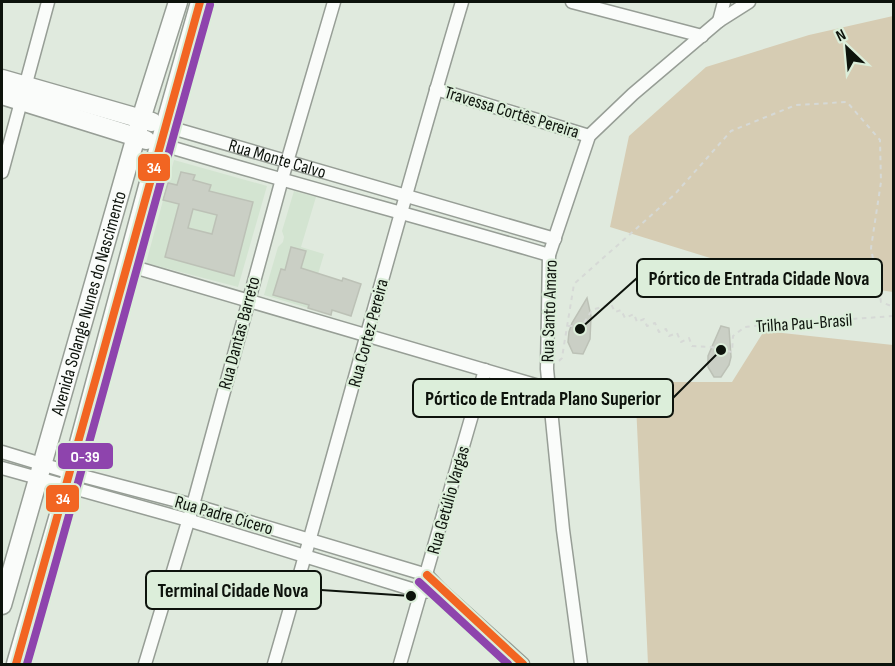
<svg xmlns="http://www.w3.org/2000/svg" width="895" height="666" font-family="'Sofia Sans Condensed',sans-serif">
<rect width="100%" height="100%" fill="#e0eade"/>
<path fill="#d3e4d1" d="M174,160L267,186L238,287L146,263Z
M294,191L316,197L301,247L324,254L308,308L264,295L278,247L283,242L284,237L282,231Z"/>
<path fill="#d6ccb3" d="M893,16V292L749,270L610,227L629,136L706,67L809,35Z
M764,331L893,345V664H648L635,382H732Z"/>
<path fill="#cacfc5" stroke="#bcc1b6" stroke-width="1.5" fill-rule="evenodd" d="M181,172L195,175L193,180L211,185L209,191L253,202L234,276L165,257L179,204L163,200L168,183L177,185ZM193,209L217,215L212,234L188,228Z
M291,247L306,251L301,268L342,281L343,278L361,284L351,316L332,310L331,315L308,308L309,305L273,295L281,269L285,270Z
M587,298L591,316L590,339L583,354L573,353L568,342L569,332L572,323Z
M721,326L729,328L731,357L729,365L721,377H714L708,367V356Z"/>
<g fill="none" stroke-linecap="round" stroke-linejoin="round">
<defs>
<g id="minor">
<path d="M572,2L702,36"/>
<path d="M719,21L724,2"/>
<path d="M436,89L589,136"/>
<path id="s1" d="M165,126L555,239"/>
<path d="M160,144C289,183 420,217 549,255"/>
<path d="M2,172L48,2"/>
<path d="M127,265L549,389"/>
<path d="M2,452L71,473L193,505L427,575L441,590L523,664"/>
<path d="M2,468L188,520L421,592L441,590"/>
<path d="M145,664L193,505L282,179L334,2"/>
<path d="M274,664C338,444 396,222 462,2"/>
<path d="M400,664L485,370"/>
<path d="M581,664L563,530L547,369L549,255L589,136L633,94L719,21L749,2"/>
</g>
<g id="secondary">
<path d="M2,79L152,122"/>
<path d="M2,95L146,140"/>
<path id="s2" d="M2,605L141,119L178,2"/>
<path d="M16,664L71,473L151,175L200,2"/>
</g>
</defs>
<use href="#minor" stroke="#979e96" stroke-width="15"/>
<use href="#secondary" stroke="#979e96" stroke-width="21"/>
<path stroke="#d6d9d6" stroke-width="2" stroke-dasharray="4.5 4.5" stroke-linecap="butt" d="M568,326H582L592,310L611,304L615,312L621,310L625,318L634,314L637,322L644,319L647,326L655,323L659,332L666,329L669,336L677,333L681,342L689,338L692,346L711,347L732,352L733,336L745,327L753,326L894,316
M559,361L562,358L564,345L574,284L675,194L731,131L796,105L847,102L880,140L881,182L871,248L881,302L894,307"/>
<use href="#minor" stroke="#fafcfa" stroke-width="12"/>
<use href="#secondary" stroke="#fafcfa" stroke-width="18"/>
<defs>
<path id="bus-1" d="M427,575L523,664
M16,664C79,444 138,222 200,2"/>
<path id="bus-2" d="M419,582L508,664
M27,664C90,445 148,224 210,5"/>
</defs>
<use href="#bus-1" stroke="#dceeda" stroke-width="12"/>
<use href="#bus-2" stroke="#dceeda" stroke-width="12"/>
<use href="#bus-1" stroke="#f26522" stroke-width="8"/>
<use href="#bus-2" stroke="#8e44ad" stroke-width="8"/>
</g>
<g text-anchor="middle" stroke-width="4.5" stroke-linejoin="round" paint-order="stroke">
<g font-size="18" fill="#0d130c" stroke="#dceeda">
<text transform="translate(512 112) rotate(17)" y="6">Travessa Cortês Pereira</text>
<text dy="6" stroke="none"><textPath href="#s1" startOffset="117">Rua Monte Calvo</textPath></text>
<text dy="6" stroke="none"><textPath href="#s2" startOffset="314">Avenida Solange Nunes do Nascimento</textPath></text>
<text transform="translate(549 311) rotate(-88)" y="6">Rua Santo Amaro</text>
<text transform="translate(804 323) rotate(-4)" y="6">Trilha Pau-Brasil</text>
<text transform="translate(239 333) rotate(-75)" y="6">Rua Dantas Barreto</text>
<text transform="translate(368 333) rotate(-75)" y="6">Rua Cortez Pereira</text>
<text transform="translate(448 500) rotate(-74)" y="6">Rua Getúlio Vargas</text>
<text transform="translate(224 515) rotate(16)" y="6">Rua Padre Cícero</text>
</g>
</g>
<path fill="none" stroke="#0d130c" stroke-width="2" d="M580 329L637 278M721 350L673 398M411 596L321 590"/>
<g fill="#0d130c" stroke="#dceeda" stroke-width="2">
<circle cx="580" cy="329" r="6"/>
<circle cx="721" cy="350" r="6"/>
<circle cx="411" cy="596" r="6"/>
</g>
<g fill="#dceeda" stroke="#0d130c" stroke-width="2">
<rect x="637" y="259" width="245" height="38" rx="6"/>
<rect x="413" y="379" width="260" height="38" rx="6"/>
<rect x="146" y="571" width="175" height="38" rx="6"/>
</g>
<g font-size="20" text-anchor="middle" font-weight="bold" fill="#0d130c">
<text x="759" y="285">Pórtico de Entrada Cidade Nova</text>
<text x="543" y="405">Pórtico de Entrada Plano Superior</text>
<text x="233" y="597">Terminal Cidade Nova</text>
</g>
<g stroke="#dceeda" stroke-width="2">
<rect x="137" y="153" width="34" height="29" rx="6" fill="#f26522"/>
<rect x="57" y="442" width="57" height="28" rx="6" fill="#8e44ad"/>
<rect x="45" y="484" width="35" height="29" rx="6" fill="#f26522"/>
</g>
<g font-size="16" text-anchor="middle" font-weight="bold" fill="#fff">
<text x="154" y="173">34</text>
<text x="85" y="462">O-39</text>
<text x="63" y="504">34</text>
</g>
<rect width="895" height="666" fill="none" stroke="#0d130c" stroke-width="6"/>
<g transform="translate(847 48) rotate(334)" stroke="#dceeda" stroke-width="4.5" paint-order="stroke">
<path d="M0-4.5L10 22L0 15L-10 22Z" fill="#0d130c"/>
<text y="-9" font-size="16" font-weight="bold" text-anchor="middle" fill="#0d130c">N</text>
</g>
</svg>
